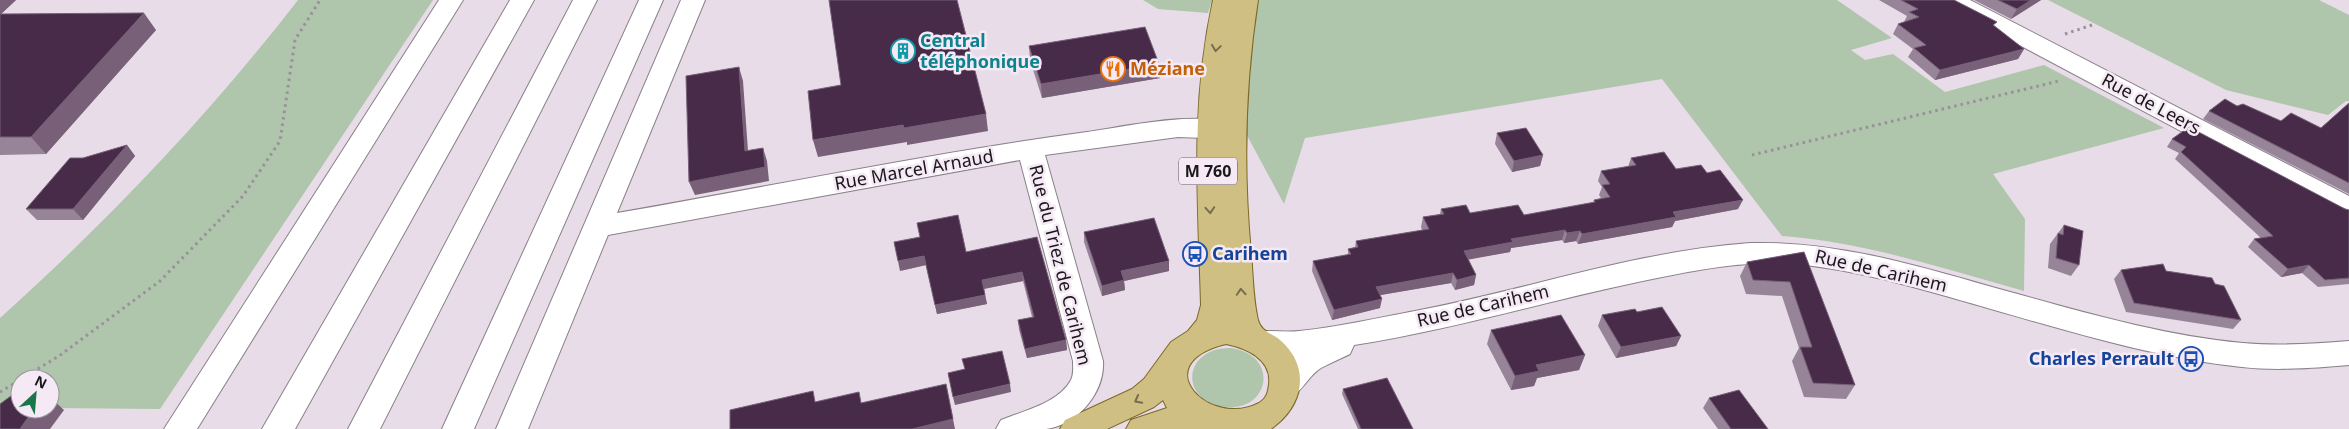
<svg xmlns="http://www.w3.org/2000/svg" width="2349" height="429" font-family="'Noto Sans',sans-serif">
<rect width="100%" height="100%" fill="#e7dce7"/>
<path fill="#afc5ac" d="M298,0H433L160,409L50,408V379H20V408L0,410V318C108,221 210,114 298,0Z
M1143,0H1212L1208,13L1158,9Z
M1253,0H1837L1892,38L1851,50L1865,60L1893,54L1945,92L2044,65L2164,128L1993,174L2025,219L2024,291C1945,269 1865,242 1782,236L1662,79L1305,138L1284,204L1243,128Z
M2048,0H2319L2349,15V101H2346L2328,115L2226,90Z
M1231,348C1280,355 1270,412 1225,407C1178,401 1183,347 1231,348Z"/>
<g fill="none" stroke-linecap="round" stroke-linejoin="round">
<defs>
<path id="minor" d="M439,0H463L197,429H164Z
M510,0H534L295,429H262Z
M573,0H597L380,429H348Z
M639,0H663L474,429H442Z
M681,0H705L617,213C773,186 930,153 1087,132C1134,125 1194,111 1241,124L1245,130L1241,136L1232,139L1178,137L1045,155L1103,361C1105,392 1078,425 1046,429C1030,429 1012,429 996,429L1001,420C1023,411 1059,403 1071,380C1074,374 1073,367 1073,361L1020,160L608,235L528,429H496Z
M1940,0H1970L2349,196V218L2339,215L1944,5Z
M1750,243C1833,241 1912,264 1992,287C2074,309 2157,335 2243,343C2278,346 2314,344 2349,341V365C2314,368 2277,371 2242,367C2154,358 2068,331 1984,307C1921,289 1859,270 1795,264C1741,260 1690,271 1638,282C1543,302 1450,330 1354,345L1350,354C1340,359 1330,363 1321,368C1302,380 1302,403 1274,394L1269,385L1274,376L1294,356H1272L1250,350L1246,342L1250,334C1266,328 1282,333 1299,331C1338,327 1377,318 1415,311C1527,290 1636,251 1750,243Z"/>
<path id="major" d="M1213,0H1258C1245,84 1243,168 1251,253C1253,275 1253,299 1258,320C1261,332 1272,333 1280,340C1312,368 1303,406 1271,429H1126L1131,420L1167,408L1163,400L1154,407L1107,429H1060L1065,420L1132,389L1144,379L1171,342L1188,331L1197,320L1201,305C1198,198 1190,106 1213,0ZM1226,344C1246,348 1272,359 1269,384C1268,392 1267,398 1259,403C1210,429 1144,364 1226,344Z"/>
</defs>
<use href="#minor" stroke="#8a818a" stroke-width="2"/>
<use href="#major" stroke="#7c6928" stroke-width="2"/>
<path stroke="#999199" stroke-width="3" stroke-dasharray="2.5 4" stroke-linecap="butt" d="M2065,34L2095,24
M1752,155L2059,81
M21,379L59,356L160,281L243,196L280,141L295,40L320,0
M0,392L20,380"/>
<use href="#minor" fill="#fff" fill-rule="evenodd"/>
<use href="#major" fill="#d0bf82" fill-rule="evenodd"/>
</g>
<path fill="#978498" d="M0,0H16L1,14L156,30L46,154L0,155Z
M1879,0H1954L1995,26L2024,49L2018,59L1935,80L1908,57L1913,49L1893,34L1898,24L1904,22L1907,16Z
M1974,0H2041L2011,19Z
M1029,46L1160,78L1042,98L1030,60Z
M2349,103V194L2203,119L2209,111L2237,106L2281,121L2321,128Z
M1497,133L1543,155L1540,166L1512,172L1495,144Z
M2172,139L2349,210V284L2318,287L2302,273L2281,277L2248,247L2254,239L2261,238L2175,159L2179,153L2167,147Z
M127,145L135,156L83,220H37L26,209L83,158Z
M1631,158L1676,169L1707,173L1738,209L1675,221L1672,227L1578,244L1576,241L1564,243L1562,240L1511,248L1510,252L1468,259L1476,275L1474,285L1455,290L1451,283L1380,295V308L1332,320L1312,271L1313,261L1348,255V249L1355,247L1356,241L1422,230L1421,227L1423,217L1440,214L1441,209L1470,213L1524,215L1593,203L1594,200L1601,198L1599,195L1602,187L1598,181L1601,171L1628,167Z
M2064,225L2079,265L2071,276L2048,268L2050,244Z
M1084,232L1169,271L1124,281L1125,290L1102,296L1084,242Z
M1037,237L1066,340L1067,350L1027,358L1019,330L1018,320L1032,317L1023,281L984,289L987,304L937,314L926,265L900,271L966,252Z
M1804,252L1855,385L1846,399L1804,397L1792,361L1799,348L1782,296L1746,294L1740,276L1747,262Z
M2121,270L2166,271L2215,284L2241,320L2233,329L2126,312L2114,279Z
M1637,312L1681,336L1676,346L1616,358L1598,326L1602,315Z
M1491,330L1585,355L1579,370L1537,378L1534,386L1511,390L1487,344Z
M1343,389L1413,429H1358L1342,394Z
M1709,398L1768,429H1718L1703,408Z"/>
<path fill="#776078" d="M0,0H16L0,15Z
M2031,0H2041L2011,19L2017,9Z
M144,13L156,30L46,154L31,137Z
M2024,49L2018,59L1935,80L1940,70Z
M1159,64L1160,78L1042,98L1041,84Z
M739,67L743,81L749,165L745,151Z
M986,114L988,131L907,145V142L818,157L813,140L903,125Z
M127,145L135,156L83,220L73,209Z
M763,148L767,161L769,181L695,195L689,182Z
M1543,155L1540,166L1512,172L1514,161Z
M1743,200L1738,209L1675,221L1672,227L1578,244L1582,234L1673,212Z
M1565,230L1562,240L1511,248L1510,252L1461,261L1464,251L1511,239Z
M1580,231L1576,241L1564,243L1567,233Z
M924,256L926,265L900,271L898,261Z
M1169,261V271L1124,281L1125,290L1102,296V286L1121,271Z
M2309,265L2302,273L2281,277L2288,269Z
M1022,272L1023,281L983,289L982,280Z
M1453,273L1451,283L1375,296L1376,287Z
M1476,275L1474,285L1455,290L1457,280Z
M985,295L987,304L937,314L935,305Z
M1382,299L1380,308L1332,320L1334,310Z
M1681,336L1676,346L1616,358L1621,347Z
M1066,340L1067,350L1027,358L1025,349Z
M1585,355L1579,370L1537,378L1534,386L1511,390L1515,376L1536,365Z
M946,384L955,429H912Z
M1010,384L1011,392L955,405L953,397Z
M50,397L64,410L50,429H20L34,409H50Z"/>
<path fill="#472b48" stroke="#776078" d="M829,0H957L986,114L904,128L903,125L813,140L808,91L841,85Z
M1901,0H1954L1997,22L1993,25L2024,49L1940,70L1914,48L1926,45L1898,24L1919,17L1909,12L1918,9Z
M1998,0H2031L2017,9Z
M144,13L31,137H0V14Z
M1145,27L1159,64L1041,84L1029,46Z
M739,67L745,151L763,148L765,167L689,182L686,76Z
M2225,99L2237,106L2243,104L2281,121L2291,113L2321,128L2349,103V183L2209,111Z
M2189,127L2345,209L2349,210V278L2325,280L2309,265L2288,269L2254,239L2273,236L2181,152L2186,147L2172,139Z
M1526,128L1543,155L1514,161L1497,133Z
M127,145L73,209H26L70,158H83Z
M1664,152L1676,169L1701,165L1707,173L1720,170L1743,200L1673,212L1676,217L1582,234L1580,231L1567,233L1565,230L1511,239L1513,242L1464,251L1476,275L1457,280L1453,273L1376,287L1382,299L1334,310L1313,261L1351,254L1348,249L1358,247L1356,241L1429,229L1423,217L1444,214L1441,209L1466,205L1470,213L1518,205L1524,215L1595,202L1594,200L1610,197L1602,185L1610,184L1601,171L1636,165L1631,158Z
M958,215L966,252L1037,237L1066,340L1025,349L1018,320L1034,317L1022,272L982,280L985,295L935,305L924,256L898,261L894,242L920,237L917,223Z
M1154,218L1169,261L1121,271L1124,280L1102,286L1084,232Z
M2064,225L2083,231L2079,265L2056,258L2058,233L2063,235Z
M1804,252L1855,385L1813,383L1800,347H1812L1790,282L1753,280L1747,262Z
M2163,264L2166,271L2212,278L2215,284L2224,286L2241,320L2134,303L2121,270Z
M1662,307L1681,336L1621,347L1602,315L1635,309L1637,312Z
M1561,315L1585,355L1536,365L1539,371L1515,376L1491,330Z
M1002,351L1010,384L953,397L948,373L965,369L962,359Z
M1387,378L1413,429H1361L1343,389Z
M946,384L953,419L912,429H730V410L813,391L815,402L859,392L861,403Z
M1739,390L1768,429H1731L1709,398Z
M15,393H20V409H34L20,429H0V404Z"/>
<defs><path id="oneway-chevron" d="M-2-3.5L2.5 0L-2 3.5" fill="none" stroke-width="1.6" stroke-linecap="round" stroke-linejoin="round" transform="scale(1.25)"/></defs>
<g stroke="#766c4e">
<use href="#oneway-chevron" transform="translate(1216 48) rotate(98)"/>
<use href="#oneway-chevron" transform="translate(1210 210) rotate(86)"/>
<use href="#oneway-chevron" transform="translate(1241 292) rotate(-94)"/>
<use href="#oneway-chevron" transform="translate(1138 400) rotate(152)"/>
</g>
<defs>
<symbol id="building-ring" viewBox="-11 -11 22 22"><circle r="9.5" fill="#f4e9f4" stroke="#0f9aa8" stroke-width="1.5"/><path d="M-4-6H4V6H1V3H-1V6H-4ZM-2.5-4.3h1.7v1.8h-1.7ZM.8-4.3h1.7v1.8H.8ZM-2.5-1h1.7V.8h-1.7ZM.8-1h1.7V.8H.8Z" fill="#0f9aa8"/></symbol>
<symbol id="restaurant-ring" viewBox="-11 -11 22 22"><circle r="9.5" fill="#f4e9f4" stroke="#e8710a" stroke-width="1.5"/><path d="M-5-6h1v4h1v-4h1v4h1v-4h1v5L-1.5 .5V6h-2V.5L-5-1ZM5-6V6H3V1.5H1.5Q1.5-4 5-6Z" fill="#e8710a"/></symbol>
<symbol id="bus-ring" viewBox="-11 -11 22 22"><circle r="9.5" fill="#f4e9f4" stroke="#1a4fb4" stroke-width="1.5"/><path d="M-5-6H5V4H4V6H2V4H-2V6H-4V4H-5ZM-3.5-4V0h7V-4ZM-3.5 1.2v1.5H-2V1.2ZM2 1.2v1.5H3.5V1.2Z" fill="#1a4fb4"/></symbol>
</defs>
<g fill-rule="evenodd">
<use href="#building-ring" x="889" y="37" width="28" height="28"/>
<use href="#restaurant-ring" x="1099" y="55" width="28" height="28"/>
<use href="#bus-ring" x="1181" y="240" width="28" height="28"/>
<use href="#bus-ring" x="2177" y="345" width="28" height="28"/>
</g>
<g text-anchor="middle" stroke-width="5" stroke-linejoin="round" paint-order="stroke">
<rect fill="#f4e9f4" stroke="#5c575c" stroke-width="1" x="1179" y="157.5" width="58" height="27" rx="4"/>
<g font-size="16" font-weight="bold" fill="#1b181b">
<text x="1208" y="177">M 760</text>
</g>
<g font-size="18" font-weight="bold" fill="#0d838f" stroke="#f4e9f4" text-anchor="start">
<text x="920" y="47">Central<tspan x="920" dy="21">téléphonique</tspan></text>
</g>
<g font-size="18" font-weight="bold" fill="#c56008" stroke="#f4e9f4" text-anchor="start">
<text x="1130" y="75">Méziane</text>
</g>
<g font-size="18" fill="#1b181b" stroke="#f4e9f4">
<text transform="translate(2151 104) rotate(28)" y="6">Rue de Leers</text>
<text transform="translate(914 170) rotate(-10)" y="6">Rue Marcel Arnaud</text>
<text transform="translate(1060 265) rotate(76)" y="6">Rue du Triez de Carihem</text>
<text transform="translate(1881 271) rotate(13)" y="6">Rue de Carihem</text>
<text transform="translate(1483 306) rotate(-13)" y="6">Rue de Carihem</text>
</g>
<g font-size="18" font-weight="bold" fill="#164399" stroke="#f4e9f4" text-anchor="start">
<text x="1212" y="260">Carihem</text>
<text x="2174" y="365" text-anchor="end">Charles Perrault</text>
</g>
</g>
<g transform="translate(35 394) rotate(26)"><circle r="24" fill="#f4e9f4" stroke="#9d959d"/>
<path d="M0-4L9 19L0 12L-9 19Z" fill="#1b754a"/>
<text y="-8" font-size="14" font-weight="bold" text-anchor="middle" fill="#1b181b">N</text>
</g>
</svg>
